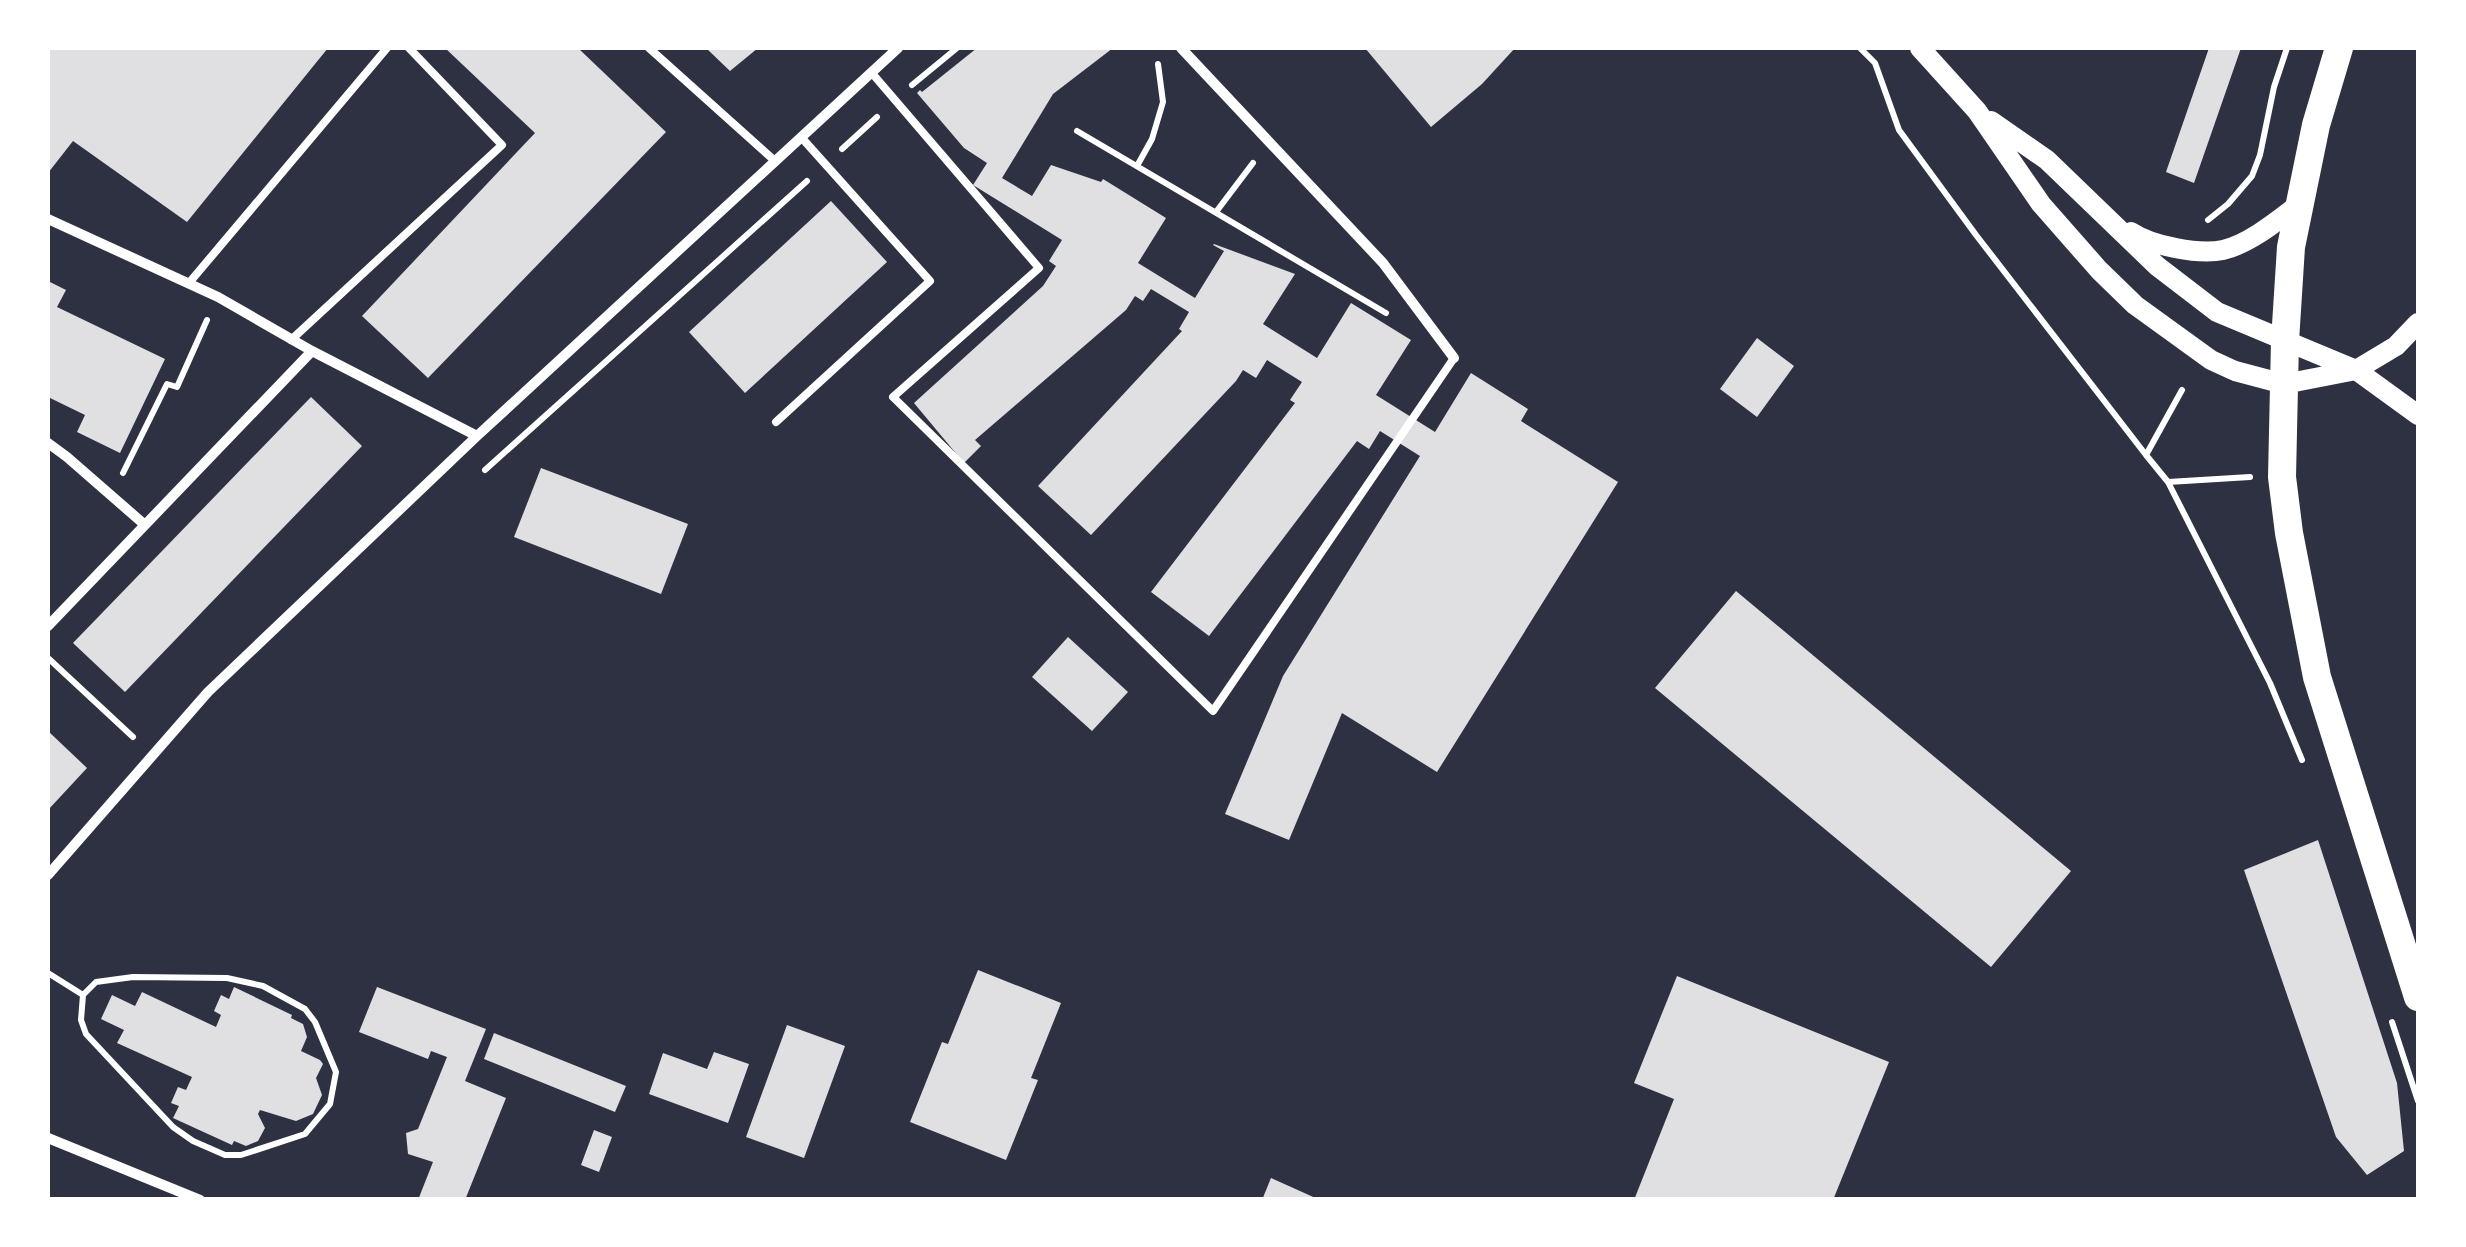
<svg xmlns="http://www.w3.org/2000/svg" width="2466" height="1247" font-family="Quicksand,sans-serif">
<rect width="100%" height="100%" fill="#2d3142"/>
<path fill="#e0e0e3" d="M48,48H328L187,222L73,141L48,173Z
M445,48H578L666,132L428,378L362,316L535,133Z
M706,48H758L730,71Z
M977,48H1113L1053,94L1002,178L1032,196L1051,165L1101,182L1103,179L1166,218L1138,263L1195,298L1224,251L1213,245L1214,244L1295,274L1263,324L1317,358L1351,303L1411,340L1376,395L1435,432L1471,373L1528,409L1521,421L1618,482L1437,772L1342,713L1289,840L1225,814L1283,676L1420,456L1380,431L1369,449L1357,441L1209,636L1151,592L1295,403L1290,400L1302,382L1267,360L1256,378L1243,370L1236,381L1091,535L1038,486L1182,331L1179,329L1189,312L1151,289L1143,301L1135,296L1126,310L975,440L981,446L964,463L914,403L1043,286L1056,266L1049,261L1062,240L973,185L987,163L964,148L917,93L920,90L922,92Z
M1365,48H1515L1482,84L1431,127Z
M2209,48H2241L2194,183L2166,172Z
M831,201L887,262L745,393L689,332Z
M48,281L66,290L57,307L165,359L120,453L77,432L85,415L48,397Z
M1757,338L1794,366L1757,417L1720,389Z
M311,397L362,446L125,692L73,643Z
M541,468L688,524L661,594L514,537Z
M1736,591L2071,871L1991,967L1655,688Z
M1068,637L1128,692L1092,731L1032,677Z
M48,731L87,768L48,810Z
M2318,840L2397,1083L2404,1151L2367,1175L2336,1137L2244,870Z
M978,970L1061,1003L1031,1078L1038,1080L1006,1160L910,1122L942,1042L948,1044Z
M1677,976L1889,1062L1833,1200H1634L1674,1099L1634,1083Z
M234,987L292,1015L291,1018L303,1024L307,1037L301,1051L320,1060L323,1064L316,1078L322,1095L313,1114L296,1121L260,1110L258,1114L265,1128L258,1141L246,1146L234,1141L232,1145L173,1118L179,1106L171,1103L178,1087L186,1090L192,1077L117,1043L124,1030L101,1019L112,995L135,1006L142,992L216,1027L221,1015L214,1011L221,995L229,999Z
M377,987L486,1029L465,1081L506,1098L465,1200H418L433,1162L408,1154L406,1133L418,1129L447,1057L431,1051L428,1059L359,1032Z
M787,1025L845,1046L804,1158L746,1137Z
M494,1033L626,1086L615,1112L484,1059Z
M714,1052L749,1064L728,1123L649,1094L663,1053L707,1069Z
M594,1130L612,1137L599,1172L581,1165Z
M1271,1178L1320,1200H1262Z"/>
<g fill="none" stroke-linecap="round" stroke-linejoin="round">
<path stroke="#fff" stroke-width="6" d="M1860,48L1875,63L1899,130L1976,235L2146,455
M912,85L957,48
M1077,131L1386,313
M842,149L877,117
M1137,166L1152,139L1163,102L1158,64
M1216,212L1253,163
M2208,220L2228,204L2252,176L2260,155L2274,87L2287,48
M2182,390L2146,455L2168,482L2250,477
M485,470L807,181
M123,473L167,384L177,387L207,320
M2168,482L2270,683L2302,760
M48,658L133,737
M48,973L83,995
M133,977L227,978L263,986L305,1009L315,1022L336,1072L330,1104L305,1134L241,1155H225L193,1141L173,1127L86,1034L81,1020L83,995L96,982Z
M2392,1022L2418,1101"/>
<path stroke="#fff" stroke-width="8" d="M649,48L775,161
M871,72L1039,268L893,397L1213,711L1454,358
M189,283L387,48
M291,340L502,145L409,48
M776,422L930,281L801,137"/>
<path stroke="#fff" stroke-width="10" d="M1181,48L1383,263L1454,358
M48,219L218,297L312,351L477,436
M48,443L67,457L145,525
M48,626L312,351
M48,875L208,692L477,436L898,48
M48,1138L200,1200"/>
<path stroke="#fff" stroke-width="20" d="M1920,48L1977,111L2041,204L2099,270L2135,305L2211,360L2235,371L2284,384L2356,370L2396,346L2418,323
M1991,121L2047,160L2157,266L2217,312L2356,370L2418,415
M2131,232C2152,246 2199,255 2223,250C2249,244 2277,221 2298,205"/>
<path stroke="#fff" stroke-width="28" d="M2339,48L2316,125L2291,247L2285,341L2282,477L2289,533L2317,677L2418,997"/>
</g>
<rect width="2466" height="1247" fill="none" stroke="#ffffff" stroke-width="100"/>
</svg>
